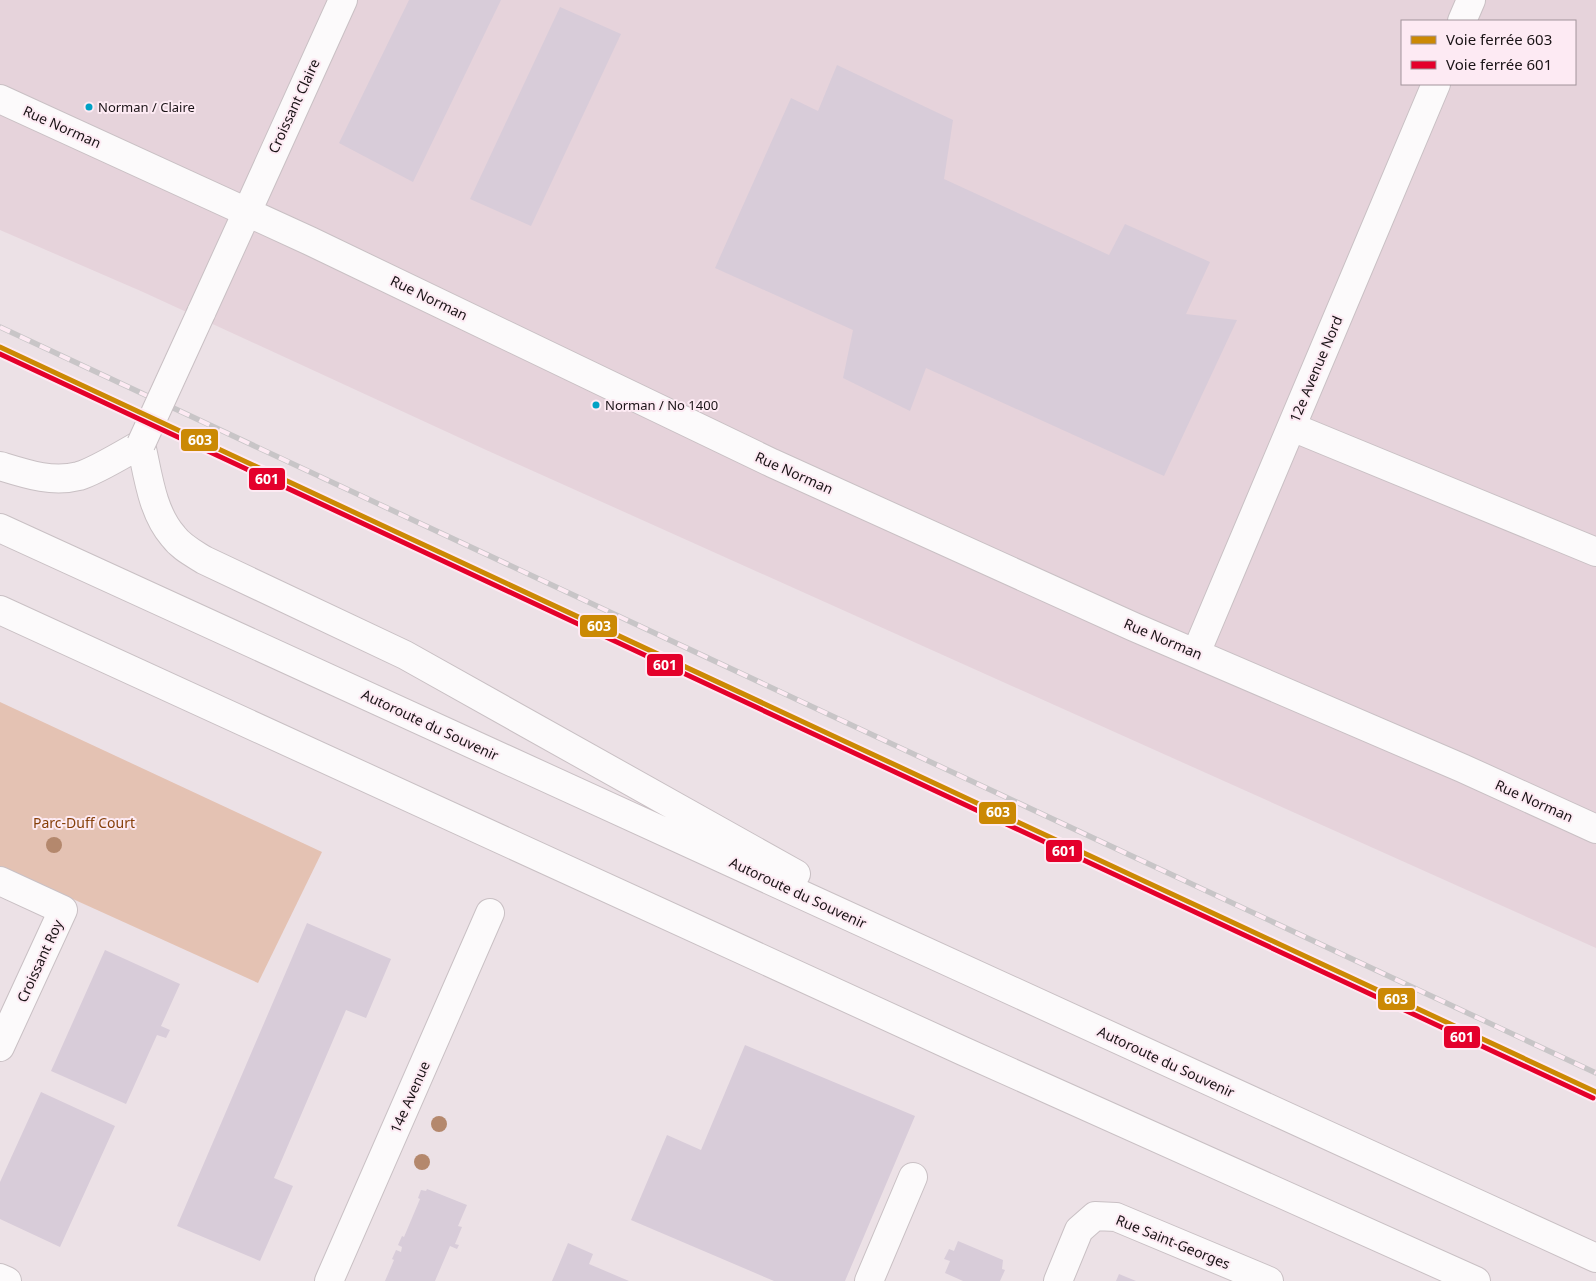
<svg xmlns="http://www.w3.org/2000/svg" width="1596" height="1281" font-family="'Noto Sans',sans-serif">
<rect width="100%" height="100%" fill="#ece1e6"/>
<path fill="#e6d3db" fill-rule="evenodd" d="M0,0H1596V948L484,449L143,292L0,230ZM1402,21H1575V84H1402Z"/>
<path fill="#e4c2b3" d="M0,702L322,852L258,983L0,866Z"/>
<path fill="#d8ccd9" d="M409,0H501L413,182L339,143Z
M560,7L621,34L531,226L470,199Z
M837,65L953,120L944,179L1109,255L1125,224L1210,262L1186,314L1237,320L1164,476L926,368L910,411L843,378L853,330L715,268L791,98L818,111Z
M307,923L391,959L366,1018L346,1010L274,1178L293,1186L260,1261L177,1226Z
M105,950L180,984L161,1026L170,1030L166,1038L157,1035L126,1104L51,1071Z
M745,1045L915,1116L845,1281H774L631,1220L667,1135L701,1150Z
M41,1092L115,1126L60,1247L0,1219V1182Z
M427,1189L467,1205L458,1226L462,1227L455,1244L459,1245L457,1249L450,1246L435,1281H385L394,1260L392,1259L396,1250L401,1252L402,1247L398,1245L402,1236L404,1237L420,1199L418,1198L421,1190L426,1191Z
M958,1241L1003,1260L1002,1269L1005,1270L1000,1281H963L945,1273L950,1261L944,1259L949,1249L954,1251Z
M568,1243L593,1254L589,1264L629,1281H552Z
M1119,1274L1136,1281H1116Z"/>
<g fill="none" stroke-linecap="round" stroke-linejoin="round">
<defs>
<path id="minor" d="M1462,21L1471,0
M0,99L310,241L772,463L1134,627L1462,768L1596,829
M247,212L343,0
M1292,427L1596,552
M1196,653L1436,84
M0,881L63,910L0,1047
M0,1278L7,1281
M329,1281L490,913
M869,1281L913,1177
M1058,1281L1079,1230L1095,1216L1116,1217L1269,1281"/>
<path id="highway" d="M201,313L247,212
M0,466C26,474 52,483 79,476C96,471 125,453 141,444C148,475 152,512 173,536C181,547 193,553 204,560L405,655L796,874
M0,528L1596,1258
M0,610L963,1051L1476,1281"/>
</defs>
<use href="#minor" stroke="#c9c0c4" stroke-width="30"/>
<use href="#highway" stroke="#c9c0c4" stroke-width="30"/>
<use href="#minor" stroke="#fcfafb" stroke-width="28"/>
<use href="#highway" stroke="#fcfafb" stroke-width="28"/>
<defs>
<path id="rail" d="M0,327L1596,1073"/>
</defs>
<use href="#rail" stroke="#c8c5c7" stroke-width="5.5"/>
<use href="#rail" stroke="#fdeaf3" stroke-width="4" stroke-dasharray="11" stroke-linecap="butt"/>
<defs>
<path id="highway-bridge" d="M141,444L201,313"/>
</defs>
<use href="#highway-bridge" stroke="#c9c0c4" stroke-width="30" stroke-linecap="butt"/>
<use href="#highway-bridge" stroke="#fcfafb" stroke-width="28"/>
<defs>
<path id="rail-1" d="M0,347L1596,1092"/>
<path id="rail-2" d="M0,354L1593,1098"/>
</defs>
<use href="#rail-1" stroke="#fdeaf3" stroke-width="9"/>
<use href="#rail-2" stroke="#fdeaf3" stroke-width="9"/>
<use href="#rail-1" stroke="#cb8904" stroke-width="5"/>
<use href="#rail-2" stroke="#e4002b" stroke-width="5"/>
</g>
<g fill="#b4886d">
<circle cx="54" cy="845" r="8"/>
<circle cx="439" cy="1124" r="8"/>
<circle cx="422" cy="1162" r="8"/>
</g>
<g fill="#01a2c5" stroke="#fdeaf3" stroke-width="2">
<circle cx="89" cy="107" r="4.5"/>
<circle cx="596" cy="405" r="4.5"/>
</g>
<g text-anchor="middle" stroke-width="4" stroke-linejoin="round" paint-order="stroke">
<g font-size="13" fill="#1a1316" stroke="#fdeaf3" text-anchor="start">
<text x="98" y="112">Norman / Claire</text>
<text x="605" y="410">Norman / No 1400</text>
</g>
<g font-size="14" fill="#1a1316" stroke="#fdeaf3">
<text transform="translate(294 106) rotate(-65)" y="5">Croissant Claire</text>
<text transform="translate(62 127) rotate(24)" y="5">Rue Norman</text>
<text transform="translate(429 298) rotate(26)" y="5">Rue Norman</text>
<text transform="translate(1316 369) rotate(-67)" y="5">12e Avenue Nord</text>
<text transform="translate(794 473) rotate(24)" y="5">Rue Norman</text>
<text transform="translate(1163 639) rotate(23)" y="5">Rue Norman</text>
<text transform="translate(430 725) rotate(25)" y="5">Autoroute du Souvenir</text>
<text transform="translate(1534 801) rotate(24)" y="5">Rue Norman</text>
<text transform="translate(798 893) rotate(25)" y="5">Autoroute du Souvenir</text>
<text transform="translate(40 961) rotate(-65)" y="5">Croissant Roy</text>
<text transform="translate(1166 1062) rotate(25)" y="5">Autoroute du Souvenir</text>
<text transform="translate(410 1097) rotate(-66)" y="5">14e Avenue</text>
<text transform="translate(1173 1242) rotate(22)" y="5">Rue Saint-Georges</text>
</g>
<g font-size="14" fill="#86400a" stroke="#fdeaf3">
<text x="84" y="828">Parc-Duff Court</text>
</g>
</g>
<g stroke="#fdeaf3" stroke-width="2">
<rect x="180" y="428" width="39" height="24" rx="5" fill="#cb8904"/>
<rect x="248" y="467" width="38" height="24" rx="5" fill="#e4002b"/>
<rect x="579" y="614" width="39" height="24" rx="5" fill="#cb8904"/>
<rect x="646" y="653" width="38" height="24" rx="5" fill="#e4002b"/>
<rect x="978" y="801" width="39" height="24" rx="5" fill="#cb8904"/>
<rect x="1045" y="839" width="38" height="24" rx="5" fill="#e4002b"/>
<rect x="1377" y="987" width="39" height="24" rx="5" fill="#cb8904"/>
<rect x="1443" y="1025" width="38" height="24" rx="5" fill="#e4002b"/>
</g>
<g font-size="14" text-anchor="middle" font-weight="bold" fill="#fff">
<text x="200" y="445">603</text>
<text x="267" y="484">601</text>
<text x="599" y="631">603</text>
<text x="665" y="670">601</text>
<text x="998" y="817">603</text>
<text x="1064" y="856">601</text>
<text x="1396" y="1004">603</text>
<text x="1462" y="1042">601</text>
</g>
<rect x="1401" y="20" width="175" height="65" fill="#fdeaf3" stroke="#a2949b"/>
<rect x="1411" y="36" width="25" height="8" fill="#cb8904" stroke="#a2949b"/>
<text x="1446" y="45" font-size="15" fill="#1a1316">Voie ferrée 603</text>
<rect x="1411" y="61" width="25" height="8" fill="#e4002b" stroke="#a2949b"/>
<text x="1446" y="70" font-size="15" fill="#1a1316">Voie ferrée 601</text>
</svg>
